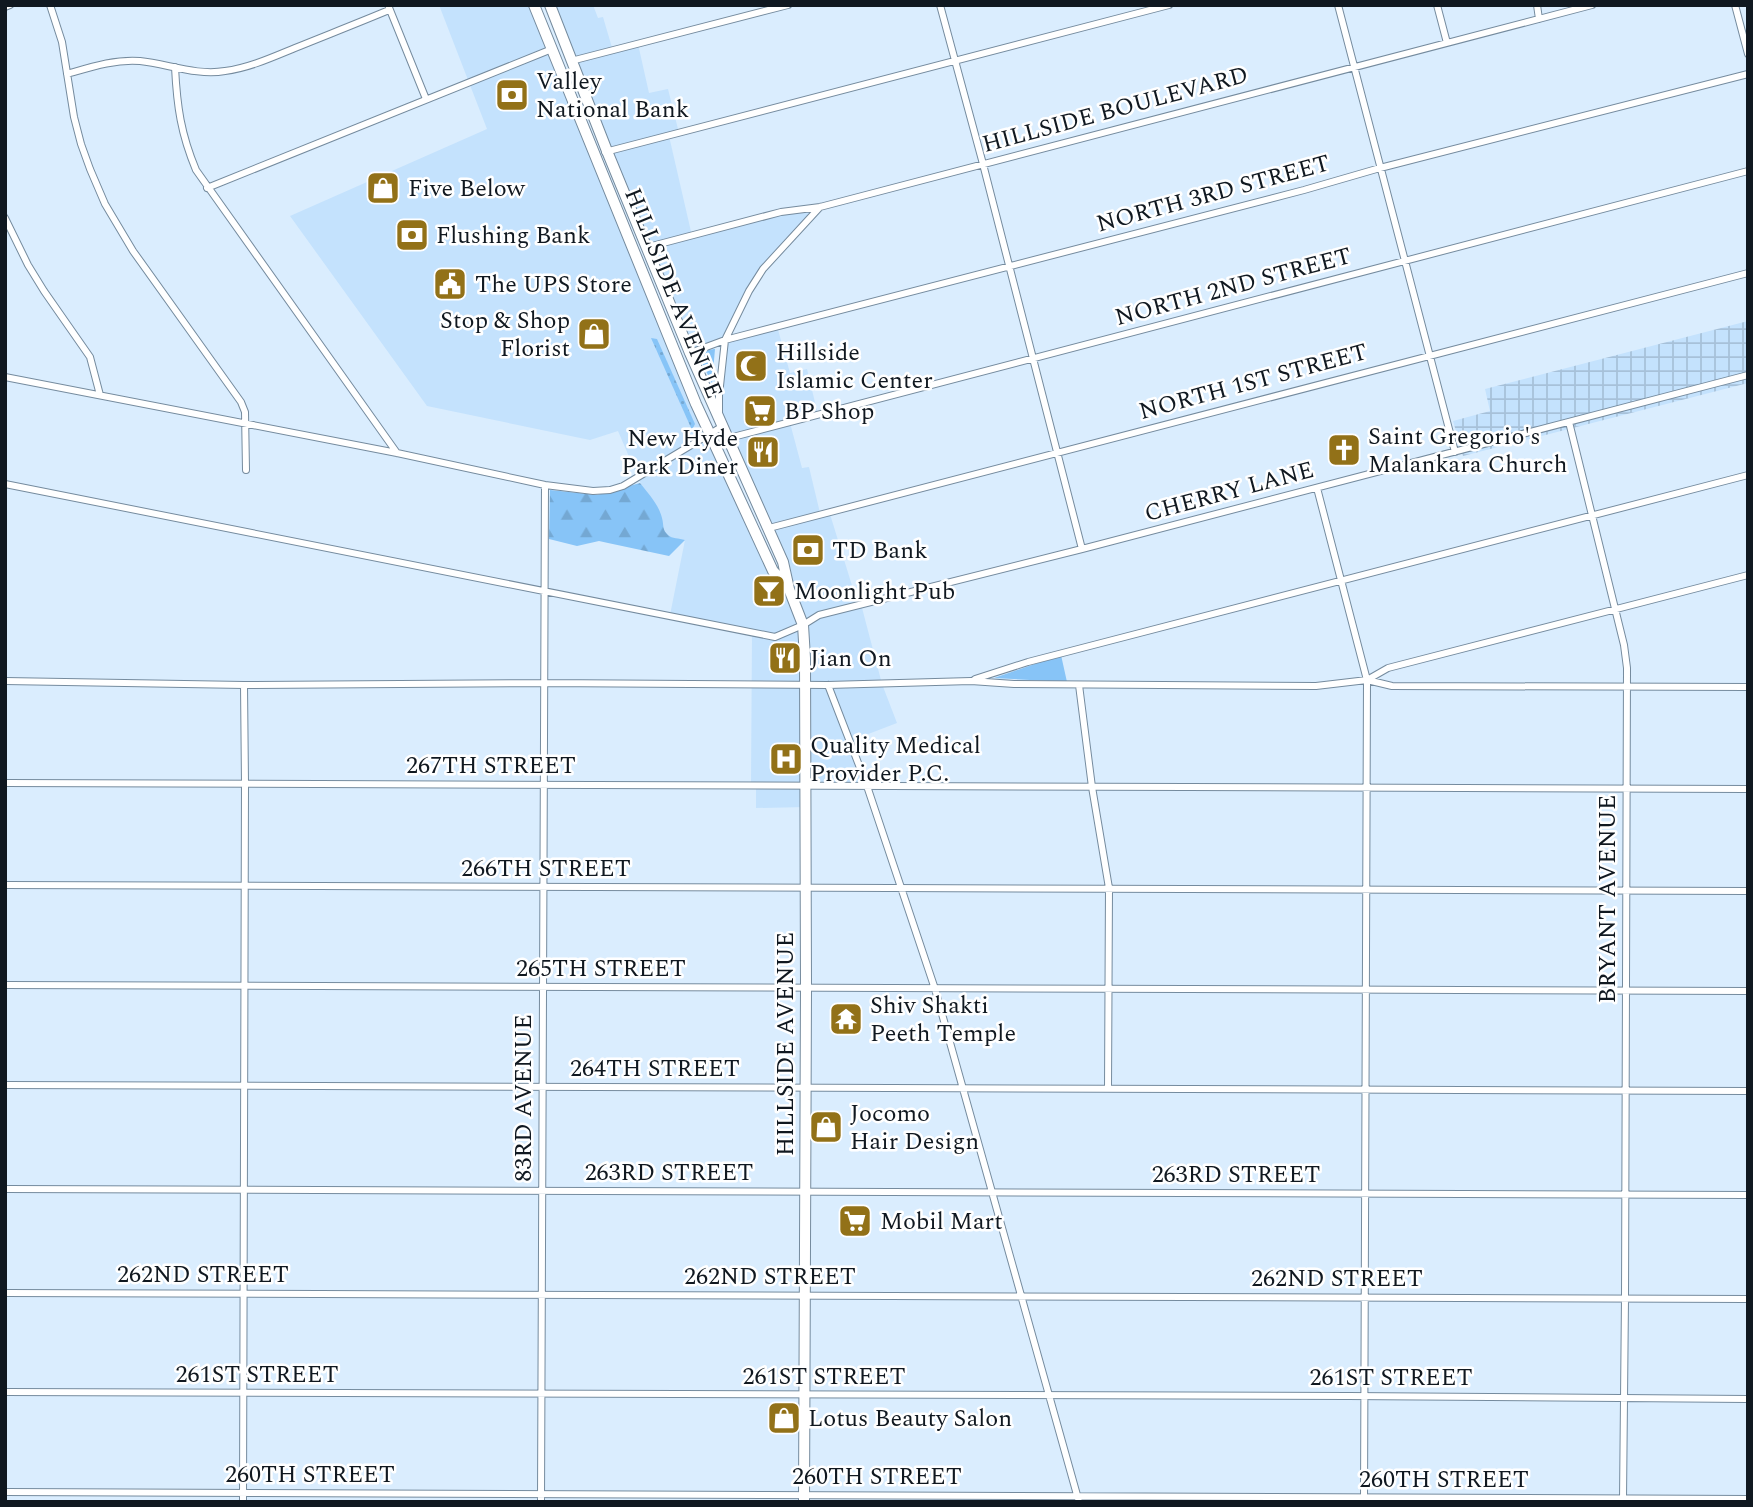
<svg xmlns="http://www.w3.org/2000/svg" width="1753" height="1507" font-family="Spectral,serif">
<defs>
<pattern id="industrial-grid" width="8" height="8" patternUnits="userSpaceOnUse" patternTransform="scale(1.75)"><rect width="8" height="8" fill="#c4e2fd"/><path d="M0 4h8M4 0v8" fill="none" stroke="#a7c1d9"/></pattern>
<pattern id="forest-firs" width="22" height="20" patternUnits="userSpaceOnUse" patternTransform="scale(1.75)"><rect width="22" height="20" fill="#87c4f7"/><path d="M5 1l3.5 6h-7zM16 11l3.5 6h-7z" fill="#74a8d3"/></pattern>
<pattern id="garden-dots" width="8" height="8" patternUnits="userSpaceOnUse" patternTransform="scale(1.75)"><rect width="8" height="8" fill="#87c4f7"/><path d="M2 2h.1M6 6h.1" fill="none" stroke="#74a8d3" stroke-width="1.8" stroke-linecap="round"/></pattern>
</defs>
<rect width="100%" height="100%" fill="#daedfe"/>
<path fill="#c4e2fd" d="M439,5H534L630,243L773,571L789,588L719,417L725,340L690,353L550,5H593L598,18L603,17L613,51L638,44L649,93L668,89L679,133L669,136L692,236L781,212L820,207L763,269L726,339L777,326L790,373L807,369L818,415L790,423L802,468L809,467L820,513L829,511L858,605L861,604L882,684L897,723L850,741L867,786H806V807L756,808V786L751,785L752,633L670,615L685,540L668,547L618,431L590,440L427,406L290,216L487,129Z"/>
<path fill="url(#industrial-grid)" d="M1748,321V383L1463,456L1453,421L1490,411L1485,389Z"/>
<path fill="#87c4f7" d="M714,349H715L712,383L698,355L700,352Z
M1061,655L1067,682L994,678Z"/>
<path fill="url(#forest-firs)" d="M640,483C648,493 659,505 662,518C664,525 662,530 668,535C672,539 679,538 685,540L669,556L608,543L599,541L577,546L549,539L550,490L597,495Z"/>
<path fill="url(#garden-dots)" d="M651,338L657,339L695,424L692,430Z"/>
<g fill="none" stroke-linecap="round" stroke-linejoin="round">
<defs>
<path id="minor" d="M50,5L62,42L74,117L81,144L90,169L105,204L133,251L241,402L245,412L246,470
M388,5L426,99
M940,5L983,164L1082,549
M1338,5L1455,452
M1437,5L1447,43
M1537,5L1539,19
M1735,5L1748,54
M5,7L10,5
M571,61L788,5
M175,67C177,107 181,134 196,170L397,453
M67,74C91,67 115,59 140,61C168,64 197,76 225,71C249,68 273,57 295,48C327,35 358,23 389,10
M605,152L1169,5
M207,188L552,49
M5,218L28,265L44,291L90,357L100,395
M648,247L781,212L820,207L1592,5
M690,353L725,340L1304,190L1380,168L1748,74
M5,377L397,453L545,485L593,491L610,490L623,486L723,426
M719,412V395L725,340L749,291L763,269L820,207
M1569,422L1624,645L1627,668L1625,1298L1623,1500
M729,438L1748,171
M5,484L775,637L803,625L819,615L1082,549L1748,375
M1317,488L1367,680L1364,1500
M769,528L1748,273
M975,679L1028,662L1748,475
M1367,680L1388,668L1748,575
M5,681L244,685L544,683L828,685L971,681L1014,684L1316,686L1367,680L1392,686L1748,687
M828,685L867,786L935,989L1079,1502
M1079,685L1092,787L1109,888L1108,1089
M5,783L1748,789
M5,885L1748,891
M5,985L1748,991
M5,1085L1748,1091
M5,1189L1748,1195
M5,1293L1748,1299
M5,1392L1348,1396L1748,1399
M5,1492L1748,1499
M243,1502L245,784L244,685
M541,1502L545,485"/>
<path id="primary" d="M534,5L696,404L773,571L788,587
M550,5L607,151L690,353L783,562L789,589L803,625L805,658L806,988L804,1502"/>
</defs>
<use href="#minor" stroke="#758b9e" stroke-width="8"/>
<use href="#primary" stroke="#758b9e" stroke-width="12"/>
<use href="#minor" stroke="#fff" stroke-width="6"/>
<use href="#primary" stroke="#fff" stroke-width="10"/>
</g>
<defs>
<symbol id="bank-square" viewBox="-11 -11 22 22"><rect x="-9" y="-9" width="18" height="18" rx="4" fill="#927118" stroke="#fff"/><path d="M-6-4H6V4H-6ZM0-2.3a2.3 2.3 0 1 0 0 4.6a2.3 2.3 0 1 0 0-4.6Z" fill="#fff"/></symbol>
<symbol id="shop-square" viewBox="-11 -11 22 22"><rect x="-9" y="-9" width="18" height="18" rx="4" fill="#927118" stroke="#fff"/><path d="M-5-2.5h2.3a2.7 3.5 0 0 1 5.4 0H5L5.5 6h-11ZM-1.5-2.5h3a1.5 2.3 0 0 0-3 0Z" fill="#fff"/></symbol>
<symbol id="civic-square" viewBox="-11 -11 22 22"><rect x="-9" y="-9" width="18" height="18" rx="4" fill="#927118" stroke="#fff"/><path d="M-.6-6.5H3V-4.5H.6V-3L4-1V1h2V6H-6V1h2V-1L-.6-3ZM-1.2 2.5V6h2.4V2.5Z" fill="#fff"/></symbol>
<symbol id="mosque-square" viewBox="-11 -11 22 22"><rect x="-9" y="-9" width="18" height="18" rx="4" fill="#927118" stroke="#fff"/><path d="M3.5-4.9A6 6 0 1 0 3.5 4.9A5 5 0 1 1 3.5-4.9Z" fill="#fff"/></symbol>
<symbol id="supermarket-square" viewBox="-11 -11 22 22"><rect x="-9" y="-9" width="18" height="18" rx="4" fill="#927118" stroke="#fff"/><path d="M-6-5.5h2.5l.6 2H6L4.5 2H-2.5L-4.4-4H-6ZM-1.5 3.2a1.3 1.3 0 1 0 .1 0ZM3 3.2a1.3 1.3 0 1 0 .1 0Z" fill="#fff"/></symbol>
<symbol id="church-square" viewBox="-11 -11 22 22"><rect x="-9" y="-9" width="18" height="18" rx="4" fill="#927118" stroke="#fff"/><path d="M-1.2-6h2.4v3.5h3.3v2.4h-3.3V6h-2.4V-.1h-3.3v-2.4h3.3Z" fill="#fff"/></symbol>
<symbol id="restaurant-square" viewBox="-11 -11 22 22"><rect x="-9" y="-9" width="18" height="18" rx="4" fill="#927118" stroke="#fff"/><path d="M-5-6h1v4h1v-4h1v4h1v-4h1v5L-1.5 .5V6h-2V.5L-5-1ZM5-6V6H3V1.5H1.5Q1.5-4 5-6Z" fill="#fff"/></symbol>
<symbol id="bar-square" viewBox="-11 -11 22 22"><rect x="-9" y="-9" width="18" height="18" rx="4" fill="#927118" stroke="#fff"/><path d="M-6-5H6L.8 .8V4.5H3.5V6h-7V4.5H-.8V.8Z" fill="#fff"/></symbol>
<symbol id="hospital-square" viewBox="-11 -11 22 22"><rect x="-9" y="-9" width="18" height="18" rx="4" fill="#927118" stroke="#fff"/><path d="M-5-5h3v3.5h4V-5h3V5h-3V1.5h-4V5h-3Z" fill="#fff"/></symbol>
<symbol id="temple-square" viewBox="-11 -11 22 22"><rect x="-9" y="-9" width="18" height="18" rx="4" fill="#927118" stroke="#fff"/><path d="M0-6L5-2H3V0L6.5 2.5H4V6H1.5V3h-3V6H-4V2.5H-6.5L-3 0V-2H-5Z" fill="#fff"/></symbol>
</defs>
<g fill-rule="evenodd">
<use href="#bank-square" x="493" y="76" width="38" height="38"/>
<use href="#shop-square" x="364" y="169" width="38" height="38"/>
<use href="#bank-square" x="393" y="216" width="38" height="38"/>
<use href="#civic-square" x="431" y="265" width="38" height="38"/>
<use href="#shop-square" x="575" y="315" width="38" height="38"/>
<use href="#mosque-square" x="732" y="347" width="38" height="38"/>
<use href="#supermarket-square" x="741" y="392" width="38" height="38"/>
<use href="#church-square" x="1325" y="431" width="38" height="38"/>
<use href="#restaurant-square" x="744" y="433" width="38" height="38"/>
<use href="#bank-square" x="789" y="531" width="38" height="38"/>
<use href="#bar-square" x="750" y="572" width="38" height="38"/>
<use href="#restaurant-square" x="766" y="639" width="38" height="38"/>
<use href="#hospital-square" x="767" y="740" width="38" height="38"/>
<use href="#temple-square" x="827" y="1000" width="38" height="38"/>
<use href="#shop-square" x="807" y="1108" width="38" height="38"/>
<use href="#supermarket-square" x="836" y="1202" width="38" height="38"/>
<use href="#shop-square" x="765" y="1399" width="38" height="38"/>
</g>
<g text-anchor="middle" stroke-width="5" stroke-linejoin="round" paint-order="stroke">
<g font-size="24" fill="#101820" stroke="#fff" text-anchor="start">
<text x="536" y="89">Valley<tspan x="536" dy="28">National Bank</tspan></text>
<text x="408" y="196">Five Below</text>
<text x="436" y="243">Flushing Bank</text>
<text x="475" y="292">The UPS Store</text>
<text x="570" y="328" text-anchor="end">Stop &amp; Shop<tspan x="570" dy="28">Florist</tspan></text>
<text x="776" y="360">Hillside<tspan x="776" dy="28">Islamic Center</tspan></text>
<text x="784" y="419">BP Shop</text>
<text x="1368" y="444">Saint Gregorio's<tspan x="1368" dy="28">Malankara Church</tspan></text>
<text x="738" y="446" text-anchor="end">New Hyde<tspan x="738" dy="28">Park Diner</tspan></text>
<text x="832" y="558">TD Bank</text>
<text x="794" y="599">Moonlight Pub</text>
<text x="810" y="666">Jian On</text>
<text x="810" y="753">Quality Medical<tspan x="810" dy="28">Provider P.C.</tspan></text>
<text x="870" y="1013">Shiv Shakti<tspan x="870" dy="28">Peeth Temple</tspan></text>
<text x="850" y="1121">Jocomo<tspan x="850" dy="28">Hair Design</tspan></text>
<text x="880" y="1229">Mobil Mart</text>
<text x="808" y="1426">Lotus Beauty Salon</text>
</g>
<g font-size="24" fill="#101820" stroke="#fff">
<text transform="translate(1115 109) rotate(-15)" y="8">HILLSIDE BOULEVARD</text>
<text transform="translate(1213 193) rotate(-15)" y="8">NORTH 3RD STREET</text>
<text transform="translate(1233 286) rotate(-15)" y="8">NORTH 2ND STREET</text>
<text transform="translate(674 293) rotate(68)" y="8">HILLSIDE AVENUE</text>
<text transform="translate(1253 381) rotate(-15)" y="8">NORTH 1ST STREET</text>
<text transform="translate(1229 491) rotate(-15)" y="8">CHERRY LANE</text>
<text x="491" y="773">267TH STREET</text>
<text x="546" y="876">266TH STREET</text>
<text transform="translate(1607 899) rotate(-90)" y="8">BRYANT AVENUE</text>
<text x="601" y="976">265TH STREET</text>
<text transform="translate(785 1044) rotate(-90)" y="8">HILLSIDE AVENUE</text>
<text x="655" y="1076">264TH STREET</text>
<text transform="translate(523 1098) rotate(-90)" y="8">83RD AVENUE</text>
<text x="669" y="1180">263RD STREET</text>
<text x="1236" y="1182">263RD STREET</text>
<text x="203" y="1282">262ND STREET</text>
<text x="770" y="1284">262ND STREET</text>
<text x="1337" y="1286">262ND STREET</text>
<text x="257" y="1382">261ST STREET</text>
<text x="824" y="1384">261ST STREET</text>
<text x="1391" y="1385">261ST STREET</text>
<text x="310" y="1482">260TH STREET</text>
<text x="877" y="1484">260TH STREET</text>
<text x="1444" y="1487">260TH STREET</text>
</g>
</g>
<rect width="1753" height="1507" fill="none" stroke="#101820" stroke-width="14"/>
</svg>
